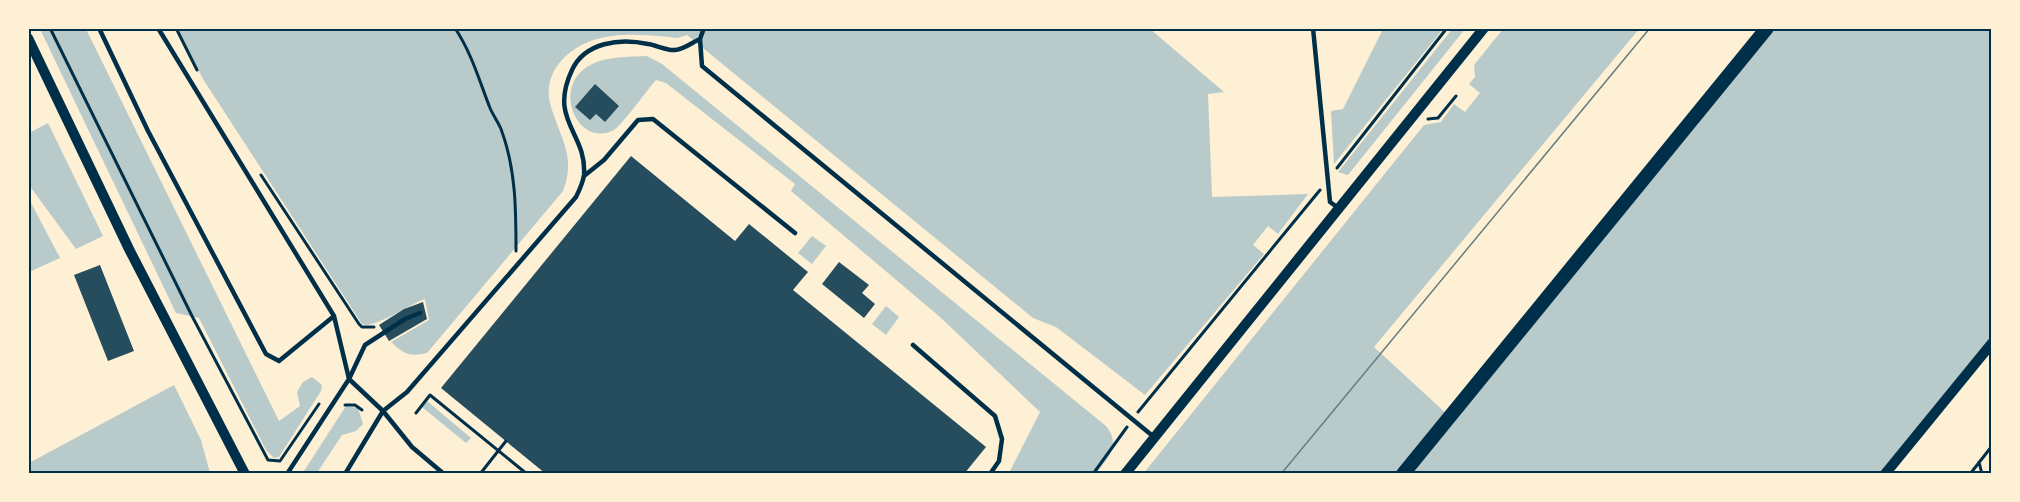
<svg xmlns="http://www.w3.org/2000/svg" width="2020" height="502" font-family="Raleway,sans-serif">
<rect width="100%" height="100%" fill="#fdf0d5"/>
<path fill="#b9caca" d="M1453,28L1465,29L1348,175L1338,172Z
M40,29H86L279,421L300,406L297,392L303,382L312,377L322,385L321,391L279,457L274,458L266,450L199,318L176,313Z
M178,29H1150L1224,92L1208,94L1212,197L1308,194L1278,234L1268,226L1253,245L1264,254L1145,395L1056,327L1033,318L687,35L678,38C637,34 591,28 561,61C551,72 546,88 550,103C559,137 577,155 563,191L427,353C409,357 404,354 391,342L429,320L425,299C409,304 375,329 362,324L203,79Z
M1383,29H1443L1334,164L1331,111L1343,109Z
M1503,29H1639L1374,347L1449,416L1767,29H1991V343L1885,473L1143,474L1424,125L1441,122L1454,104L1465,112L1480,93L1469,84L1475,77L1474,65Z
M647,56L662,64L1106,426C1121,445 1109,457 1096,473H1009L1040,412L940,317L791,191L795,184L666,83L656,80C647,90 623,124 614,130C576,150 547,80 597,62C613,56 631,57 647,56Z
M48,123L103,236L76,249L29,185V133Z
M29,199L60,258L29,272H28Z
M812,236L826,246L812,264L798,253Z
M886,306L899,317L886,335L872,324Z
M174,385L201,440L210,473H29V463Z
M427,401L471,438L466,443L422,407Z
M346,406L358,408L363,424L356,431L342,435L317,473L302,474Z"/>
<path fill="#264d5e" d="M595,84L619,106L605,122L596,114L590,120L575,107Z
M631,156L735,241L749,224L808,272L793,290L986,447L964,474H546L441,388Z
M839,262L869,285L862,293L875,304L864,318L822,284Z
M100,265L134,351L108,361L74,275Z
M423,302L427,319L389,341L379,325L404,309Z"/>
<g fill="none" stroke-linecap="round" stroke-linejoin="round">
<path stroke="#003049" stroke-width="3" d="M50,28L192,316L268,460L280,461L319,404
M176,28L197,70
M455,28C472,54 479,80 490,108C493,115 498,122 501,129C516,169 516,210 516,251
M1428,119L1438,118L1456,96
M1337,168L1447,28
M261,175L359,324L362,327H374
M345,405H355L362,410
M1138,412L1320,190
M416,413L430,395L527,474
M1979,462L1982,474
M480,474L506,441
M1093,474L1127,427
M1970,474L1992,446"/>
<path stroke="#003049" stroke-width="4.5" d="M99,28L148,131L266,354L279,361L334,316
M158,28L334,316L349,379L383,411L412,447L444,474
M704,28L700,39L702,66L1154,437
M1313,28L1330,202L1337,207
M584,176L604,160L638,120L653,119L795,233
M913,345L995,416L1002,439L999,461L990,474
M287,474L349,379L365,345L405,319L420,313
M345,474L383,411L407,392L576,197C579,191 583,182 584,175C587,132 548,121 572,70C585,42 620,38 648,44C656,45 667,51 675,50C683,50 693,42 700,39"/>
<path stroke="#003049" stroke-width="10" d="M28,38L129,249L245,474
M1125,474L1484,28
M1885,474L1992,343"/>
<path stroke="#003049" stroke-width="14" d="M1403,474L1767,28"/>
<path stroke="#657d81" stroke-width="1.5" d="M1281,474L1650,28"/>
</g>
<rect width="2020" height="502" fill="none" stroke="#fdf0d5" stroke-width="60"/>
<rect x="30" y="30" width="1960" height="442" fill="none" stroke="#003049" stroke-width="2"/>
</svg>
